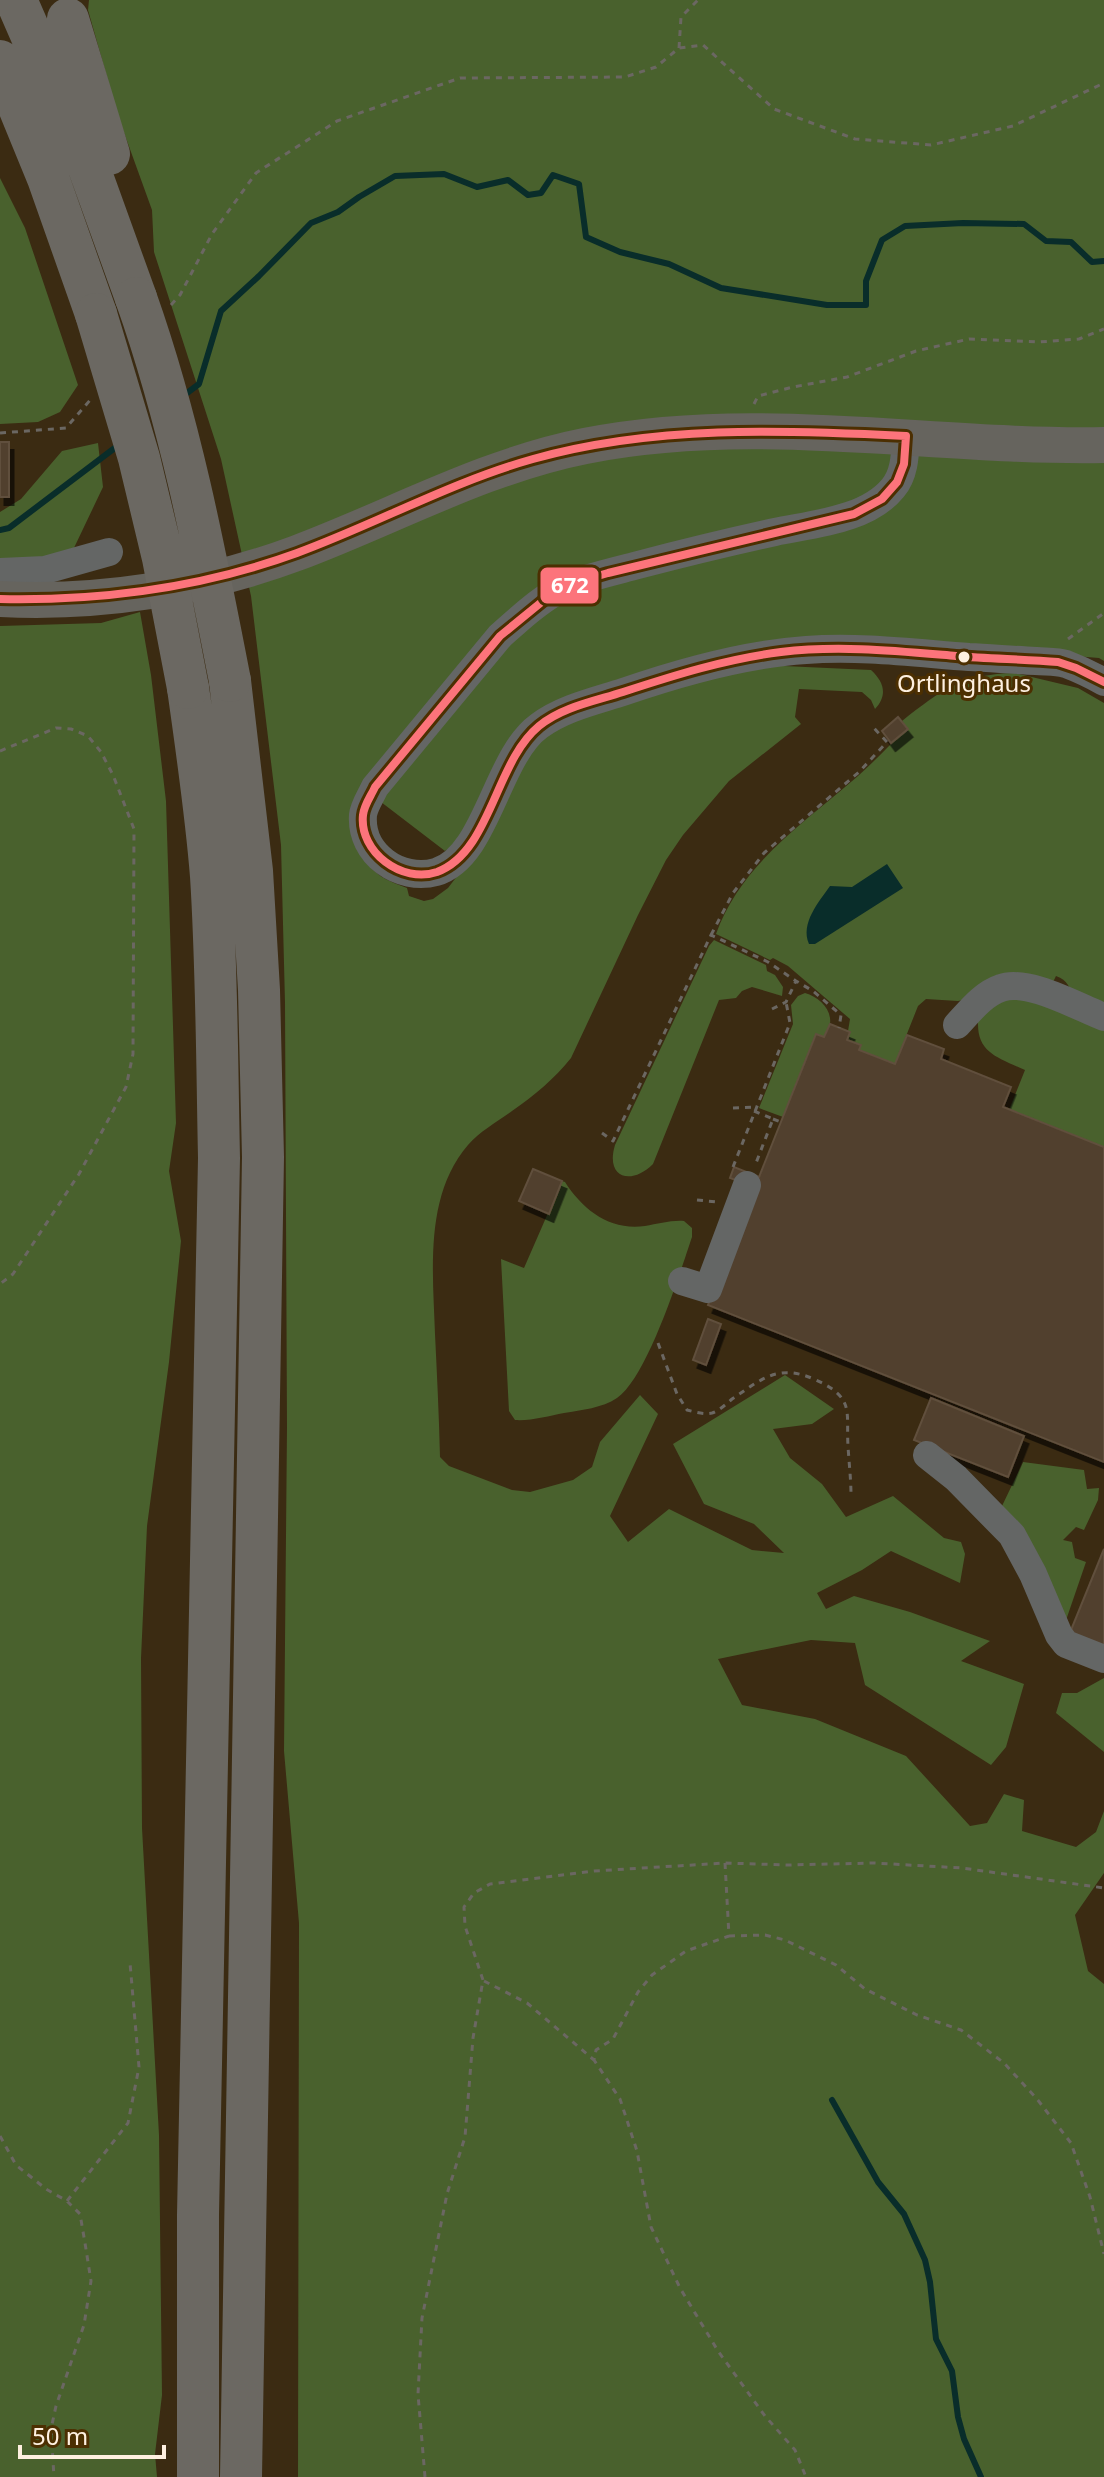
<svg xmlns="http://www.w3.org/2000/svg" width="1104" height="2477" font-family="'Noto Sans',sans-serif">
<defs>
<filter id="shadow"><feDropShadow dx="4.5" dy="8" stdDeviation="0" flood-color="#0009"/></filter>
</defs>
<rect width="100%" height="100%" fill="#3b2b12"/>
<path fill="#49612d" d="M89,0H1104V661L1099,658L827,636L775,641L672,669L548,709L526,724L505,750L459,841L445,851L364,789C347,819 349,851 378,874C385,880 397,884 407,888L409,896L424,901L433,899L448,888L480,846L525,758L539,741L560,725L606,706L762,665L871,670C884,682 888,695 875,709L871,700L862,692L799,689L795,717L801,724L729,781L683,835L666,860L638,915L571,1058C554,1079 535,1095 512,1111C497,1122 480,1131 468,1145C424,1196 433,1272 435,1334C437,1375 439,1416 440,1457L449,1466L512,1490L530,1492L573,1480L592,1467L600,1442L640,1395L658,1414L610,1516L628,1542L669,1509L752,1550L784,1553L754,1524L704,1504L673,1444L785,1375L834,1409L812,1424L773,1429L790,1458L822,1484L846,1517L893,1496L944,1538L961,1542L965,1554L960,1583L891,1551L862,1570L817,1593L826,1609L854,1596L910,1612L990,1641L961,1661L1024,1684L1006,1747L991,1765L865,1685L855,1643L811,1640L718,1659L742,1705L815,1719L906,1756L970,1826L987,1823L1004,1794L1024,1800L1022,1831L1076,1847L1096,1832L1104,1811V1873L1075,1915L1088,1971L1104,1984V2477H298L299,1923L284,1751L287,1427L285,1003L281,845L251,596L221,459L154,252L152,210L118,116L88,10Z
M0,178L25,228L78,385L60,412L38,422L0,424Z
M98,443L103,487L73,550L28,564L0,563V512L21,499L62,451Z
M140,612L151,675L166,801L176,1123L169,1171L181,1241L169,1362L147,1526L141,1658L142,1828L159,2135L162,2395L155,2454L157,2477H0V626L101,623Z
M1015,673L1078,688L1104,703V1011L1074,999C1070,988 1068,980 1056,976L1053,982L958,1001L926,999L918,1006L895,1064L859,1050L861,1045L847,1040L850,1032L848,1031L850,1019L788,966L773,958L770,960L716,934C741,864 805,822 858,776C875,761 890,744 907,729L902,721C941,690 963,674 1015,673Z
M714,940L766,965L767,971L775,975L783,987L782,996L752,987L742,991L736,998L719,1000L653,1164C631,1186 605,1178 615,1145L709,946Z
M1006,990L1104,1022V1147L1009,1110L1025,1070C994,1056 973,1051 979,1012Z
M805,993C819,997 832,1009 830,1024L783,1117L759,1108L793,1024L791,1005L798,996Z
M562,1181L565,1182C583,1210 610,1231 645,1226C658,1224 671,1220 684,1221L692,1228V1237C680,1273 647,1378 617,1398C602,1408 582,1410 564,1413C549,1416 531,1421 515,1420L509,1411L501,1259L524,1268Z
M1023,1462L1084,1470L1087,1489L1099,1488L1098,1500L1084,1530L1076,1527L1063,1540L1072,1542L1075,1558L1086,1562L1064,1626L1002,1506Z
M1104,1678V1752L1056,1713L1062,1693H1077Z"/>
<path fill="#092d2a" d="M887,864L903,888L815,944H809C800,923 819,902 830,886L852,887Z"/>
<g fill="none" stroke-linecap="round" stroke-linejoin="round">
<path stroke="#092d2a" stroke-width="6" d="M183,396L199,384L221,311L259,276L311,223L338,212L359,197L395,176L444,174L477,187L508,180L528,195L541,193L553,175L579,184L586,237L620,252L669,264L721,288L827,305H866V281L882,240L905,226L963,223L1024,224L1046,241L1071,242L1092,262L1104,261
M0,530L9,528L120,444
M832,2100L878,2182L904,2214L925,2260L930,2282L936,2339L952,2371L958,2417L964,2439L981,2477"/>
</g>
<path fill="#51402e" stroke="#604f3c" stroke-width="2" filter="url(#shadow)" d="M0,442H9V497H0Z
M898,717L908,729L891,743L882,731Z
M830,1024L850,1032L847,1040L861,1045L859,1050L895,1064L907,1035L944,1049L941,1059L1011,1087L1003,1107L1104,1147V1462L708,1305L755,1187L730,1178L734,1167L759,1177L816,1034L824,1037Z
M533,1169L562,1181L549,1214L519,1201Z
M708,1319L721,1324L706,1365L693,1360Z
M931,1398L1024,1436L1008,1477L914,1440Z
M1104,1549V1649L1069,1635Z"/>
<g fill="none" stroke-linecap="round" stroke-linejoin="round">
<path stroke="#6b6762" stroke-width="3" stroke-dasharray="6 6" stroke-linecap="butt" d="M679,48L681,17L698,0
M171,305L180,295L212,234L256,173L337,121L460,78L625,77L656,67L679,48L703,45L774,109L855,139L931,145L1013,126L1104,83
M754,404L758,396L793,387L847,377L916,351L969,339L1039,342L1079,339L1104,329
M0,433L66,428L91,399
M1068,639L1104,613
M0,751L56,728L71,729L88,736L101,752L113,775L134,829L133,1054L126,1087L79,1174L13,1274L0,1284
M711,935L733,893L764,853L859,772L887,742L872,726
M772,1009L786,1002L796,981L813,991L841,1015L839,1028
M733,1108L755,1107
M754,1111L773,1119L756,1163
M773,1119L781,1122
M602,1133L613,1141L711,935L768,962L796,981
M733,1167L790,1023L786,1002
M697,1200L717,1202
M658,1343L677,1394L687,1410C695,1412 704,1415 712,1413C719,1411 726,1404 732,1399C763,1378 779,1363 816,1380C855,1398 846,1411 848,1446C849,1463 851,1479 851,1496
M725,1863L729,1936L686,1951L652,1975L638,1992L613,2039L596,2050L594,2060L620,2099L637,2151L651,2227L680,2288L718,2351L765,2416L795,2450L806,2477
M729,1936L765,1935L785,1940L836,1965L865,1989L917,2015L961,2030L1004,2063L1037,2099L1071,2143L1090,2197L1104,2254
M484,1981L527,2003L594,2060
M0,2136L16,2165L46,2189L67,2201L80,2214L85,2243L91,2281L84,2325L56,2406L51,2429L54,2477
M67,2201L128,2123L139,2067L130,1963
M425,2477L418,2394L422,2318L447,2194L465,2137L473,2038L483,1980L465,1926L464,1907L474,1893L490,1884L594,1871L725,1863L787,1865L874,1863L962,1868L1104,1888"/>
<path stroke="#646665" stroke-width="28" d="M906,436C905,454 905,474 893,488C867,520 813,524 775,532C729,542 684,553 638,565C612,572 582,578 557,591C536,603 518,620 500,636L375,787C371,796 364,806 363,815C360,854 400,882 436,872C487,857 496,757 539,726C563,708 595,701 623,692C681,672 744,654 806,650C860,646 915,653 969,657C991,658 1013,660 1036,661C1045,662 1056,661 1066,664C1079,669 1092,675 1104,682
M0,572L45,570L109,552
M957,1025C970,1011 983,994 1001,988C1027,978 1078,1007 1104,1017
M682,1281L708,1289L747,1185
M927,1455L956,1478L1012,1535L1033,1574L1059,1635L1066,1644L1104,1659"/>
<path stroke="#66645e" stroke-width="36" d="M0,599C100,604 203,588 297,553C393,517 484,466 585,446C758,412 931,448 1104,445"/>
<path stroke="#6b6862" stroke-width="42" d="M16,0L88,165L136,298
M68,19L109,154
M0,61L48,178L96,314
M230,681L252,871L259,990L263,1157L241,2477
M188,688C197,751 206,813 211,876C217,970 217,1064 219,1158L198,2215V2477"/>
<path stroke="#6b6862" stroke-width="42" d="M136,298C180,422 205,552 230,681
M96,314L139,458L163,558L188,688"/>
<defs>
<path id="bus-1" d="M906,436L904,464L897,482L882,499L854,514L608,573L577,582L549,596L500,636L375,787C371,796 364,805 363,815C359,852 402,884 437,872C491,852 495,762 539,726C562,707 595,701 623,692C675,675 726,659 781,652C839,645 897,651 956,656C990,659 1024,659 1058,662L1076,668L1104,682
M0,599C102,601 201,588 297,553C376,524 451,482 533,459C654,425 781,430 906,436"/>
</defs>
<use href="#bus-1" stroke="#4c2f01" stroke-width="14"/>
<use href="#bus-1" stroke="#fc747b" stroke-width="8"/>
</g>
<circle fill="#fef0e0" stroke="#4c2f01" stroke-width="3" cx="964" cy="657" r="7"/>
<g text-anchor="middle" stroke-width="6" stroke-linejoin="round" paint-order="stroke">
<g font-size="24" fill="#fef0e0" stroke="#4c2f01">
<text x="964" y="692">Ortlinghaus</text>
</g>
</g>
<rect stroke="#4c2f01" stroke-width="3" x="539" y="566" width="61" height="39" rx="8" fill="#fc747b"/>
<g font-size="22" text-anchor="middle" font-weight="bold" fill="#fff">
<text x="570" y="593">672</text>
</g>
<path d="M20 2445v12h144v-12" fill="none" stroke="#fef0e0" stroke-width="4"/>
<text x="32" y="2445" font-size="24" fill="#fef0e0" stroke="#4c2f01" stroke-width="6" paint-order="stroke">50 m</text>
</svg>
